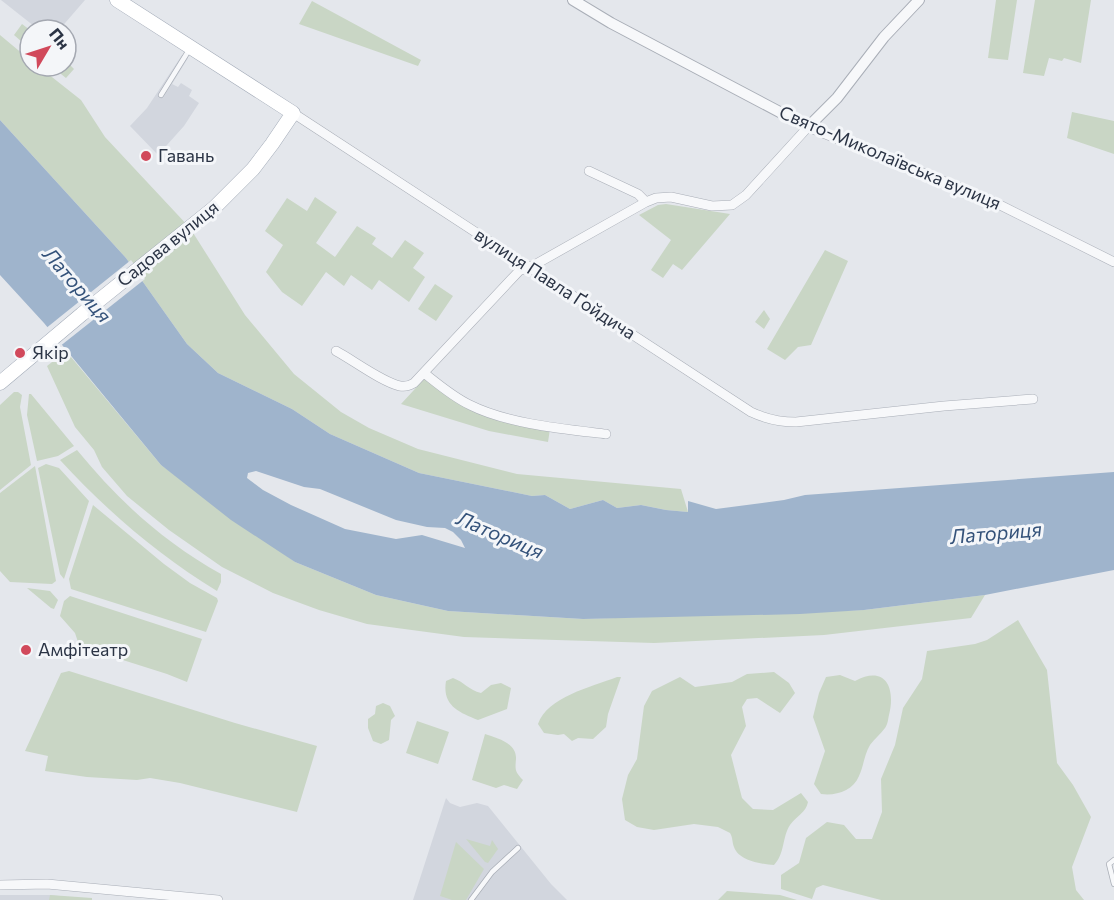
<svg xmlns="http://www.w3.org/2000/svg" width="1114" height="900" font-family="Commissioner,sans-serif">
<rect width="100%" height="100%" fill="#e4e7ec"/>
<path fill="#d2d6de" d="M1,0H85L59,30H39Z
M182,55L188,58L172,84L178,87L181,83L192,90L189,96L199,103L184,126L158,155L130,126L147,108Z
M446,798L450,803L460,807L477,803L488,806L551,884L567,900H413Z
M0,895H50L93,900H0Z"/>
<path fill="#c9d6c5" d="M996,0H1017L1008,60L988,58Z
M1035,0H1091L1081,63L1064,58L1062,61L1049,58L1044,76L1023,73Z
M312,1L421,60L418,66L299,24Z
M22,24L30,30V49L14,35Z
M0,35L30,60V66H38L81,100L105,137L190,228L245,315L294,374L341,412L369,428L418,449L517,474L681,489L688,512L666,510L641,505L617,508L603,500L570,509L545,495L532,496L419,473L330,434L292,409L218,373L187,344L126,258L0,120Z
M66,61L74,69L66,78L51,66H66Z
M1072,112L1114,121V154L1067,138Z
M315,197L337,212L316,243L335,257L357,226L376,238L372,244L392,258L405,240L424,253L413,268L425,277L409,302L379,280L372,290L351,275L344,286L326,272L302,306L282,292L266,272L283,245L265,231L287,198L307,211Z
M666,204L730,214L682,270L673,264L663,278L651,270L671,240L639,215L658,205Z
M825,250L848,261L811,345L798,347L785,360L767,349Z
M435,284L453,296L436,321L418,309Z
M764,310L770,319L764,329L755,322Z
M66,351L161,465L295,562L376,595L448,611L583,619L864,610L985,595L971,618L824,635L654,643L464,637L367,624L319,610L273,593L222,567L169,530L127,496L102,467L94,450L75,427L47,366Z
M425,378L469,408L550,429L548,442L489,431L401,404Z
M14,392H18L22,395L20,407L31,465L0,490V405Z
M29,394H31L74,446L58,456L37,461L27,415Z
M77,450C119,501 162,541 221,574V582L217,591C158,555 107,511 60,460Z
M46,464L59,468L89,501L64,579L60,574L38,468Z
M35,466L56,581L52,584L10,582L0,571V493Z
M93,505L164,564L190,583L217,598L218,601L206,632L71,589L69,579Z
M27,588L50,591L58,600L54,609L51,608Z
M70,596L202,639L187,682L167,674L85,648L79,645L75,633L60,616L64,601Z
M1018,620L1047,670L1057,763L1073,785L1091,817L1072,867L1076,890L1084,900H881L823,885L816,888L812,899L781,889V875L799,863L806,838L827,822L844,825L856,839H872L882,812L881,779L895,745L903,708L922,679L927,651L975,644L987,640Z
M69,671L235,723L317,746L297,812L180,783L150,778L137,780L87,777L45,771L48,756L25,751L61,673Z
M774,672L789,683L795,693L780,713L757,698L747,699L742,707L746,726L731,755L742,798L753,809L773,810L801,793L808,802C806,813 796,816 790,825C782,837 785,854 774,865C761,864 739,861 734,847C732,842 733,838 730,833L718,827L694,824L654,830L637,827L625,820L622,799L628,775L637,759L644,706L652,691L680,677L695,687L732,682L747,674Z
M840,675L855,681C885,665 896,687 889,715C888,719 888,724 885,728C881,734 874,739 870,745C864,755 864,765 859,776C853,791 836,796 821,794L814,784L825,751L813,717L819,693L826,677Z
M617,677H621L608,714L606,727L593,739L578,738L572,741L564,734L558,735L544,733L538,724C547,697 591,687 617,677Z
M453,678C464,682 469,690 481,693L491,685L501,683L511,688L507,709L478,720C458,712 442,705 446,681Z
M383,703L390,706L395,716L391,720L389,740L381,744L373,741L368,728V719L375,714L376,706Z
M417,721L449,732L438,764L406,753Z
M485,734C497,738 517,743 516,759C515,770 515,772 523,780L517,789L504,785L496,788L472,780Z
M466,839L490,846L492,840L498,849L488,863L485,862Z
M456,842L484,869L466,900H452L440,896Z
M727,891L780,895L797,900H718Z
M50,895L92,898V900H49Z"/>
<path fill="#9fb4cc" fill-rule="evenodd" d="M0,120L126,258L187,344L218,373L292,409L330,434L419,473L532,496L545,495L570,509L603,500L617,508L641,505L666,510L688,512V501L716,509L784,500L805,495L1114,472V570L985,595L864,610L800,614L583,619L448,611L376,595L295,562L231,520L161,465L44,323L0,275ZM256,471L304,487L320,489L396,520L427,527L445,528L453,532L461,540L465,548L422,535L396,539L345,529L291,505L263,490L247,478L248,473Z"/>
<path fill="#e4e7ec" d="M131,260L145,279L59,347L45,329Z"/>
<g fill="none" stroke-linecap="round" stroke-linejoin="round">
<defs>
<path id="service" d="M161,95L189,50
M1114,860L1109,864L1114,884
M471,900L492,872L518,848"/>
<path id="minor" d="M293,113L751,412C766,419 779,422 796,422L944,406L1033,399
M589,171L638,194L646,202
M336,351C353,360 382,382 400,386C405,387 409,386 414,383L520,270L529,268L646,202L656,198L671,197L712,206L732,205L746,195L808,127L990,200L1114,262
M424,373C438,384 453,397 470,405C508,424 564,429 606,434
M0,885L47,884L218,900"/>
<path id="tertiary" d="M573,0L611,23L808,127L837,98L884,37L919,0"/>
<path id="primary" d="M0,383L82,314L214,208L253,169L272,144L293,113L117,0"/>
</defs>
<use href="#service" stroke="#a9aeb7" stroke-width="6"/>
<use href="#minor" stroke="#a9aeb7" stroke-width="10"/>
<use href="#tertiary" stroke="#a9aeb7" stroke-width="12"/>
<use href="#primary" stroke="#a3abb8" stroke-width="15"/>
<use href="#service" stroke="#f7f8fa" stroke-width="4.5"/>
<use href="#minor" stroke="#f7f8fa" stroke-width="9"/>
<use href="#tertiary" stroke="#f7f8fa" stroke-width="10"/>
<use href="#primary" stroke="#fff" stroke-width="14"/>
</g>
<g fill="#d1495b" stroke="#f4f6f9" stroke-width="2">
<circle cx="146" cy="156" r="6"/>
<circle cx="20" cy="353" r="6"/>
<circle cx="26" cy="650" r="6"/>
</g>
<g text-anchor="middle" stroke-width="6" stroke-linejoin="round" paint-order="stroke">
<g font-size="18" fill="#2b3445" stroke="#f4f6f9" text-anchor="start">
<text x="158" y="162">Гавань</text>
<text x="32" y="359">Якір</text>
<text x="38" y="656">Амфітеатр</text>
</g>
<g font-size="18" fill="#2b3445" stroke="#f4f6f9">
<text transform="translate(890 158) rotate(23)" y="6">Свято-Миколаївська вулиця</text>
<text transform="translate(168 244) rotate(-39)" y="6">Садова вулиця</text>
<text transform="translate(555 284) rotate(33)" y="6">вулиця Павла Ґойдича</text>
</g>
<g font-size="20" font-style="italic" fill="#34527a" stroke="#f4f6f9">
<text transform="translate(77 285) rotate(49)" y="7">Латориця</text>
<text transform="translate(996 533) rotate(-5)" y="7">Латориця</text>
<text transform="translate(500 535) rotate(23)" y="7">Латориця</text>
</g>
</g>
<g transform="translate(48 48) rotate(51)"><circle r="28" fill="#f4f6f9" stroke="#a4a8b1" stroke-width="1.5"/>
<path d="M0-4.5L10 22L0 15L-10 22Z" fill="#d1495b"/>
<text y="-9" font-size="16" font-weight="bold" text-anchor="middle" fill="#2b3445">Пн</text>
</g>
</svg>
